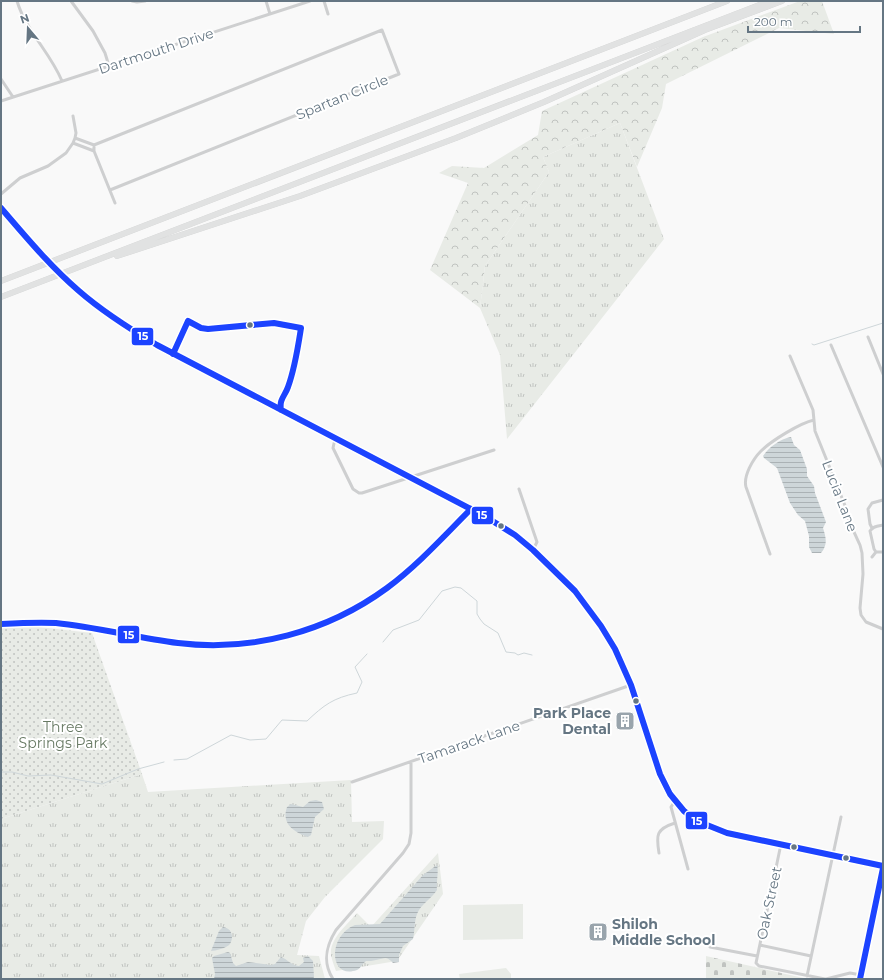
<svg xmlns="http://www.w3.org/2000/svg" width="884" height="980" font-family="Montserrat,sans-serif">
<defs>
<pattern id="grass-tufts" width="24" height="20" patternUnits="userSpaceOnUse"><rect width="24" height="20" fill="#e8ebe6"/><path d="M3 7l-1-3M5 7V3M7 7l1-3M15 17l-1-3M17 17v-4M19 17l1-3" fill="none" stroke="#c0c3c0"/></pattern>
<pattern id="forest-crowns" width="20" height="18" patternUnits="userSpaceOnUse"><rect width="20" height="18" fill="#e8ebe6"/><path d="M2 6a3 3 0 1 1 6 0M12 15a3 3 0 1 1 6 0" fill="none" stroke="#c0c3c0"/></pattern>
<pattern id="cemetery-stones" width="16" height="16" patternUnits="userSpaceOnUse"><rect width="16" height="16" fill="#e8ebe6"/><path d="M2 7V4a2 2 0 0 1 4 0v3zM10 15v-3a2 2 0 0 1 4 0v3z" fill="#c0c3c0"/></pattern>
<pattern id="park-dots" width="8" height="8" patternUnits="userSpaceOnUse"><rect width="8" height="8" fill="#e8ebe6"/><path d="M2 2h.1M6 6h.1" fill="none" stroke="#c0c3c0" stroke-width="1.8" stroke-linecap="round"/></pattern>
<pattern id="water-rules" width="6" height="5" patternUnits="userSpaceOnUse"><rect width="6" height="5" fill="#ced6d9"/><path d="M0 2.5h6" fill="none" stroke="#abb2b5"/></pattern>
</defs>
<rect width="100%" height="100%" fill="#f9f9f9"/>
<path fill="url(#grass-tufts)" d="M620,123L664,239L507,439L500,355L480,308L485,266L549,172L543,157Z
M142,774L148,792L351,780L352,822L384,821L383,839L325,897L306,921L297,955L319,956L325,979H1V819Z
M438,853L443,894L397,961L336,971C334,966 332,960 331,955C329,939 348,924 357,913L371,927Z"/>
<path fill="url(#forest-crowns)" d="M800,1H822L834,34L779,28L666,84L662,108L637,167L620,123L543,157L549,172L485,266L480,308L430,270L468,183L439,173L452,166L484,168L538,135L542,111L703,37Z"/>
<path fill="url(#cemetery-stones)" d="M706,956L808,979H706Z"/>
<path fill="url(#park-dots)" d="M30,626L92,633L142,774L1,819V627Z"/>
<path fill="#e8ebe6" d="M523,904V939L463,940V905Z
M506,968L511,974V979H460L459,974Z"/>
<path fill="url(#water-rules)" d="M791,437L794,445L800,450L807,469V476L814,486L815,493L826,522L823,528C826,538 828,544 821,553H812L809,547V536L805,521L798,515L790,503L777,468L764,458L763,456C769,447 780,439 791,437Z
M316,800L322,802L324,809L315,817L311,835L308,837C294,832 281,824 287,807L291,804L303,807L310,801Z
M437,865C439,872 436,882 437,890C431,899 421,904 417,914C414,922 415,931 413,939L403,946L399,955V962L393,963C385,955 385,959 376,960C373,961 369,961 366,961C362,964 361,968 357,970C329,980 327,936 355,925L380,924L423,875Z
M223,927C232,928 234,937 230,944C227,948 215,951 211,951L219,931Z
M228,952L230,953L233,963L236,966L248,962L271,965L275,964L281,957C287,959 291,965 299,966L304,962L303,958L308,956L313,961L314,977L313,979H214L215,974L212,958L214,956Z"/>
<g fill="none" stroke-linecap="round" stroke-linejoin="round">
<path stroke="#ced6d9" stroke-width="1" d="M812,344L814,345L883,323
M383,642L393,630L419,620L442,591L455,587L461,588L477,601V614L480,619L484,624L498,633L506,652L515,653L518,655L524,653L532,655
M174,760L187,759L231,735L250,740L266,739L282,720L307,721C324,705 333,698 357,693L362,682L355,667L367,654
M1,772H12L28,776L51,775L102,784L138,769L164,762"/>
<defs>
<path id="secondary" d="M1,208L41,254
M67,280L98,307L157,345L486,517C495,523 505,529 514,535C554,563 591,605 614,648C631,677 640,712 651,744C659,768 664,793 684,811C696,822 711,828 727,833L883,866
M1,624C17,623 33,622 49,623C60,623 72,626 82,627C114,632 146,638 178,643C252,653 328,632 387,588C417,565 444,536 471,509
M860,979L883,868"/>
<path id="motorway" d="M117,256L300,196L456,138L544,102L705,30L782,1
M1,281L727,1
M1,297L770,1"/>
</defs>
<use href="#secondary" stroke="#d5d6d7" stroke-width="5.5"/>
<use href="#motorway" stroke="#d5d6d6" stroke-width="6"/>
<path stroke="#cecfd0" stroke-width="3" d="M17,1C26,31 50,52 62,81
M71,1L93,31L105,53L109,66
M132,1L137,2L145,1
M266,1L270,14
M324,1L328,14
M1,79L13,97
M1,101L310,1
M75,138L94,145L382,30L399,74L110,190
M73,143L94,151
M94,145V151L115,203
M1,194L20,178L48,166L66,153L73,143L75,138L76,133L73,116
M868,337L883,374
M831,345L883,467
M790,356L813,410L815,431L846,508L849,521L860,545L862,553L863,574L860,608L861,615L866,622L883,629
M335,439L333,448L353,489L359,493H362L494,450
M519,489L537,542L533,550
M883,525C878,526 873,526 870,531L874,549L876,552H883
M872,528L870,524L868,509L872,503L883,500
M770,554L746,487C743,476 753,459 761,451C771,441 800,423 814,420
M872,557L876,552
M352,782L631,685
M675,801L671,807L688,869
M781,844L756,963L759,966L825,979
M659,853C656,835 656,829 675,823
M760,945L811,956
M710,947L757,956
M807,976L841,817
M333,979C322,962 326,946 336,930L403,853L409,844L411,833V762
M826,979L850,973L861,975"/>
<use href="#secondary" stroke="#e1e2e2" stroke-width="4.5"/>
<use href="#motorway" stroke="#e1e2e2" stroke-width="5.5"/>
<defs>
<path id="secondary-bridge" d="M41,254L67,280"/>
</defs>
<use href="#secondary-bridge" stroke="#d5d6d7" stroke-width="5.5" stroke-linecap="butt"/>
<use href="#secondary-bridge" stroke="#e1e2e2" stroke-width="4.5"/>
<defs>
<path id="bus-1" d="M1,208C26,237 50,266 79,291C103,312 130,329 157,345L486,517L515,535L533,550L575,591L601,626L615,649L631,685L660,774L670,794L684,811L697,821L727,833L883,866
M188,321L201,328L208,329L274,323L301,328
M173,354L188,321
M281,410C279,399 285,396 288,387C295,368 298,347 301,328
M1,624C19,623 37,622 56,623C97,627 137,638 178,643C252,652 327,632 387,588C418,565 444,536 471,509
M860,979L883,868"/>
</defs>
<use href="#bus-1" stroke="#fff" stroke-width="9"/>
<use href="#bus-1" stroke="#1c43ff" stroke-width="6"/>
</g>
<defs>
<symbol id="building-square" viewBox="-11 -11 22 22"><rect x="-9" y="-9" width="18" height="18" rx="4" fill="#99a4ac" stroke="#fff"/><path d="M-4-6H4V6H1V3H-1V6H-4ZM-2.5-4.3h1.7v1.8h-1.7ZM.8-4.3h1.7v1.8H.8ZM-2.5-1h1.7V.8h-1.7ZM.8-1h1.7V.8H.8Z" fill="#fff"/></symbol>
</defs>
<g fill-rule="evenodd">
<use href="#building-square" x="614" y="710" width="22" height="22"/>
<use href="#building-square" x="587" y="921" width="22" height="22"/>
</g>
<g fill="#657683" stroke="#fff" stroke-width="1.5">
<circle cx="250" cy="325" r="3.5"/>
<circle cx="501" cy="526" r="3.5"/>
<circle cx="636" cy="701" r="3.5"/>
<circle cx="794" cy="847" r="3.5"/>
<circle cx="846" cy="858" r="3.5"/>
</g>
<g text-anchor="middle" stroke-width="4" stroke-linejoin="round" paint-order="stroke">
<g font-size="14" fill="#657683" stroke="#fff">
<text transform="translate(156 51) rotate(-18)" y="5">Dartmouth Drive</text>
<text transform="translate(342 97) rotate(-22)" y="5">Spartan Circle</text>
<text transform="translate(840 496) rotate(69)" y="5">Lucia Lane</text>
<text transform="translate(469 742) rotate(-19)" y="5">Tamarack Lane</text>
<text transform="translate(769 903) rotate(-78)" y="5">Oak Street</text>
</g>
<g font-size="14" font-weight="bold" fill="#657683" stroke="#fff" text-anchor="end">
<text x="611" y="718">Park Place<tspan x="611" dy="16">Dental</tspan></text>
<text x="612" y="929" text-anchor="start">Shiloh<tspan x="612" dy="16">Middle School</tspan></text>
</g>
<g font-size="14" fill="#687a64" stroke="#fff">
<text x="63" y="732">Three<tspan x="63" dy="16">Springs Park</tspan></text>
</g>
</g>
<g stroke="#fff" stroke-width="1.5">
<rect x="131" y="327" width="23" height="19" rx="4" fill="#1c43ff"/>
<rect x="471" y="506" width="23" height="19" rx="4" fill="#1c43ff"/>
<rect x="117" y="625" width="23" height="19" rx="4" fill="#1c43ff"/>
<rect x="685" y="811" width="23" height="19" rx="4" fill="#1c43ff"/>
</g>
<g font-size="11" text-anchor="middle" font-weight="bold" fill="#fff">
<text x="143" y="340">15</text>
<text x="482" y="519">15</text>
<text x="129" y="639">15</text>
<text x="697" y="825">15</text>
</g>
<rect width="884" height="980" fill="none" stroke="#657683" stroke-width="4"/>
<g transform="translate(28 28) rotate(341)" stroke="#ffffff" stroke-width="3" paint-order="stroke">
<path d="M0-3L7 15L0 10L-7 15Z" fill="#657683"/>
<text y="-6" font-size="11" font-weight="bold" text-anchor="middle" fill="#657683">N</text>
</g>
<path d="M748 26v6h112v-6" fill="none" stroke="#657683" stroke-width="2"/>
<text x="754" y="26" font-size="12" fill="#657683" stroke="#ffffff" stroke-width="3" paint-order="stroke">200 m</text>
</svg>
